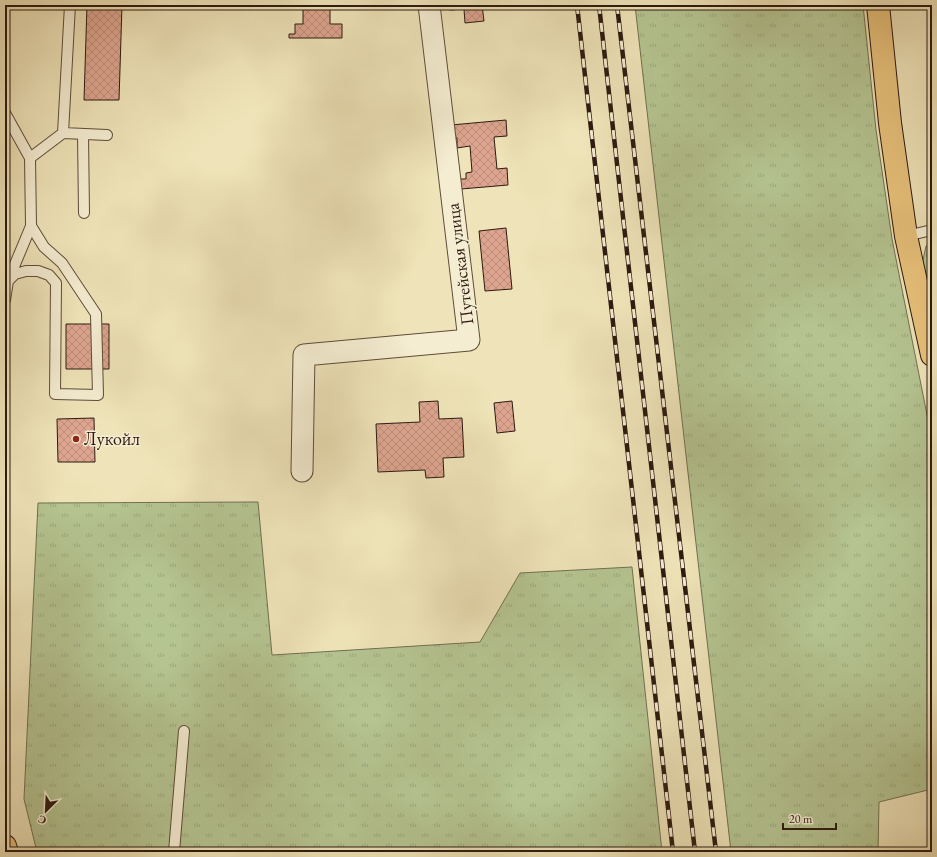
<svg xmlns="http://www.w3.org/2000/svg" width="937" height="857" font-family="'EB Garamond',serif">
<defs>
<pattern id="grass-tufts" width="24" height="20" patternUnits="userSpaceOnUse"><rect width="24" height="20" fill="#b5c592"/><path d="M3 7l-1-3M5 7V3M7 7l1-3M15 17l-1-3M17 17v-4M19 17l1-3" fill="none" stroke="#9ca97d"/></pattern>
<pattern id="building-cross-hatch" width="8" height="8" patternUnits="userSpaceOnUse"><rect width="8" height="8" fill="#dda58f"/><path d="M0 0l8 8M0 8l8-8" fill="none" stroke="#be8d7a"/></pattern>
</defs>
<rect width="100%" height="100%" fill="#efe4b9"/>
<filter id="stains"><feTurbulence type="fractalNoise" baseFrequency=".005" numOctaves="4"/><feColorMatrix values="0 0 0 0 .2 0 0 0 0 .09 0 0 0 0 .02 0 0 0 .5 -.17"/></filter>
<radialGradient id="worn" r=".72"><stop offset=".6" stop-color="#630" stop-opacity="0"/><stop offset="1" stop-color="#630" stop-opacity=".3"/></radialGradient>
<path fill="url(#grass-tufts)" stroke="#717051" d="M635,5H863L876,130L892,239L932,440V789L879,802L878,852H731Z
M932,245V316L922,265L926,246Z
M258,502L272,655L480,642L520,573L632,567L662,852H37L24,799L38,503Z"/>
<path fill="url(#building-cross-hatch)" stroke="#2d1a10" d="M87,5H122L119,100H84Z
M303,5H330V24H342V38H289V34H295V24H303Z
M450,5H482L484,21L465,23L464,9L450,10Z
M506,120L507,136L494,137L497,169L507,168L508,185L461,189L460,179H466V173L472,172L470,146L457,148V138L453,137L451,125Z
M506,228L512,289L485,291L479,231Z
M66,324H109V369H66Z
M438,401L439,419L462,418L464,457L443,458L444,477L426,478L425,470L378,472L376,424L420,422L419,402Z
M512,401L515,431L497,433L494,403Z
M94,418L95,462H58L57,419Z"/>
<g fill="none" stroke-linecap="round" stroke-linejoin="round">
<defs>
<path id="service" d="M5,113L30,158L31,226L8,281L5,300
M63,133L70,5
M83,134L84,213
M30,158L63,133L107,135
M906,236L932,230
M8,281L15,274L26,271H38L49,275L56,283L55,394L98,395L96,314L62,263L44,247L31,226
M174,852L184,731"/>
<path id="minor" d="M302,471L304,355L469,340L429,5"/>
<path id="primary" d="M878,5L890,123L906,236L932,355
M5,846L7,852"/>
</defs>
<use href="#service" stroke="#5e4c3a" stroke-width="12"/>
<use href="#minor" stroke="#5e4c3a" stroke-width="23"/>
<use href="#primary" stroke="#2d1a10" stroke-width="24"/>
<use href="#service" stroke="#f5edd2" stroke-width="10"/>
<use href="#minor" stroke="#f5edd2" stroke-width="21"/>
<use href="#primary" stroke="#e8c27c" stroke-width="22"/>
<defs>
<path id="rail" d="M577,5L673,852
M599,5L695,852
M617,5L716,852"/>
</defs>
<use href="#rail" stroke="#2d1a10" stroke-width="4.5"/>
<use href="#rail" stroke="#f5edd2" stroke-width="3" stroke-dasharray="9" stroke-linecap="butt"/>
</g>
<circle fill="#8f2418" stroke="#f5edd2" stroke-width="1.5" cx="76" cy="439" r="4"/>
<g text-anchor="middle" stroke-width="3" stroke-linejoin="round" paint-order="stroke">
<g font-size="18" fill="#2d1a10" stroke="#f5edd2">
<text transform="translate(460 264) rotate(-97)" y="6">Путейская улица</text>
</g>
<g font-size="18" fill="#2d1a10" stroke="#f5edd2" text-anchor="start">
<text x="84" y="445">Лукойл</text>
</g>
</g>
<rect width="937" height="857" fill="none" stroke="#efe4b9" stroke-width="20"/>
<rect x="6" y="6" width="925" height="845" fill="none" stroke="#2d1a10" stroke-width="2"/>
<rect x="10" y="10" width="917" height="837" fill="none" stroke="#2d1a10"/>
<g transform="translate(46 811) rotate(204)" stroke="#f5edd2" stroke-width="3" paint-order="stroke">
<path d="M0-3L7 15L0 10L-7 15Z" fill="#2d1a10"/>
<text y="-6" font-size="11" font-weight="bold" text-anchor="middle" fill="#2d1a10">С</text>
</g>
<path d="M783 823v6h53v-6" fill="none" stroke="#2d1a10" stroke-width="2"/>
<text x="789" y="823" font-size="12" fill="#2d1a10" stroke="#f5edd2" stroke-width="3" paint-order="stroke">20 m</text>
<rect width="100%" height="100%" filter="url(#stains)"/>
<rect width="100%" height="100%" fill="url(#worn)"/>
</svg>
